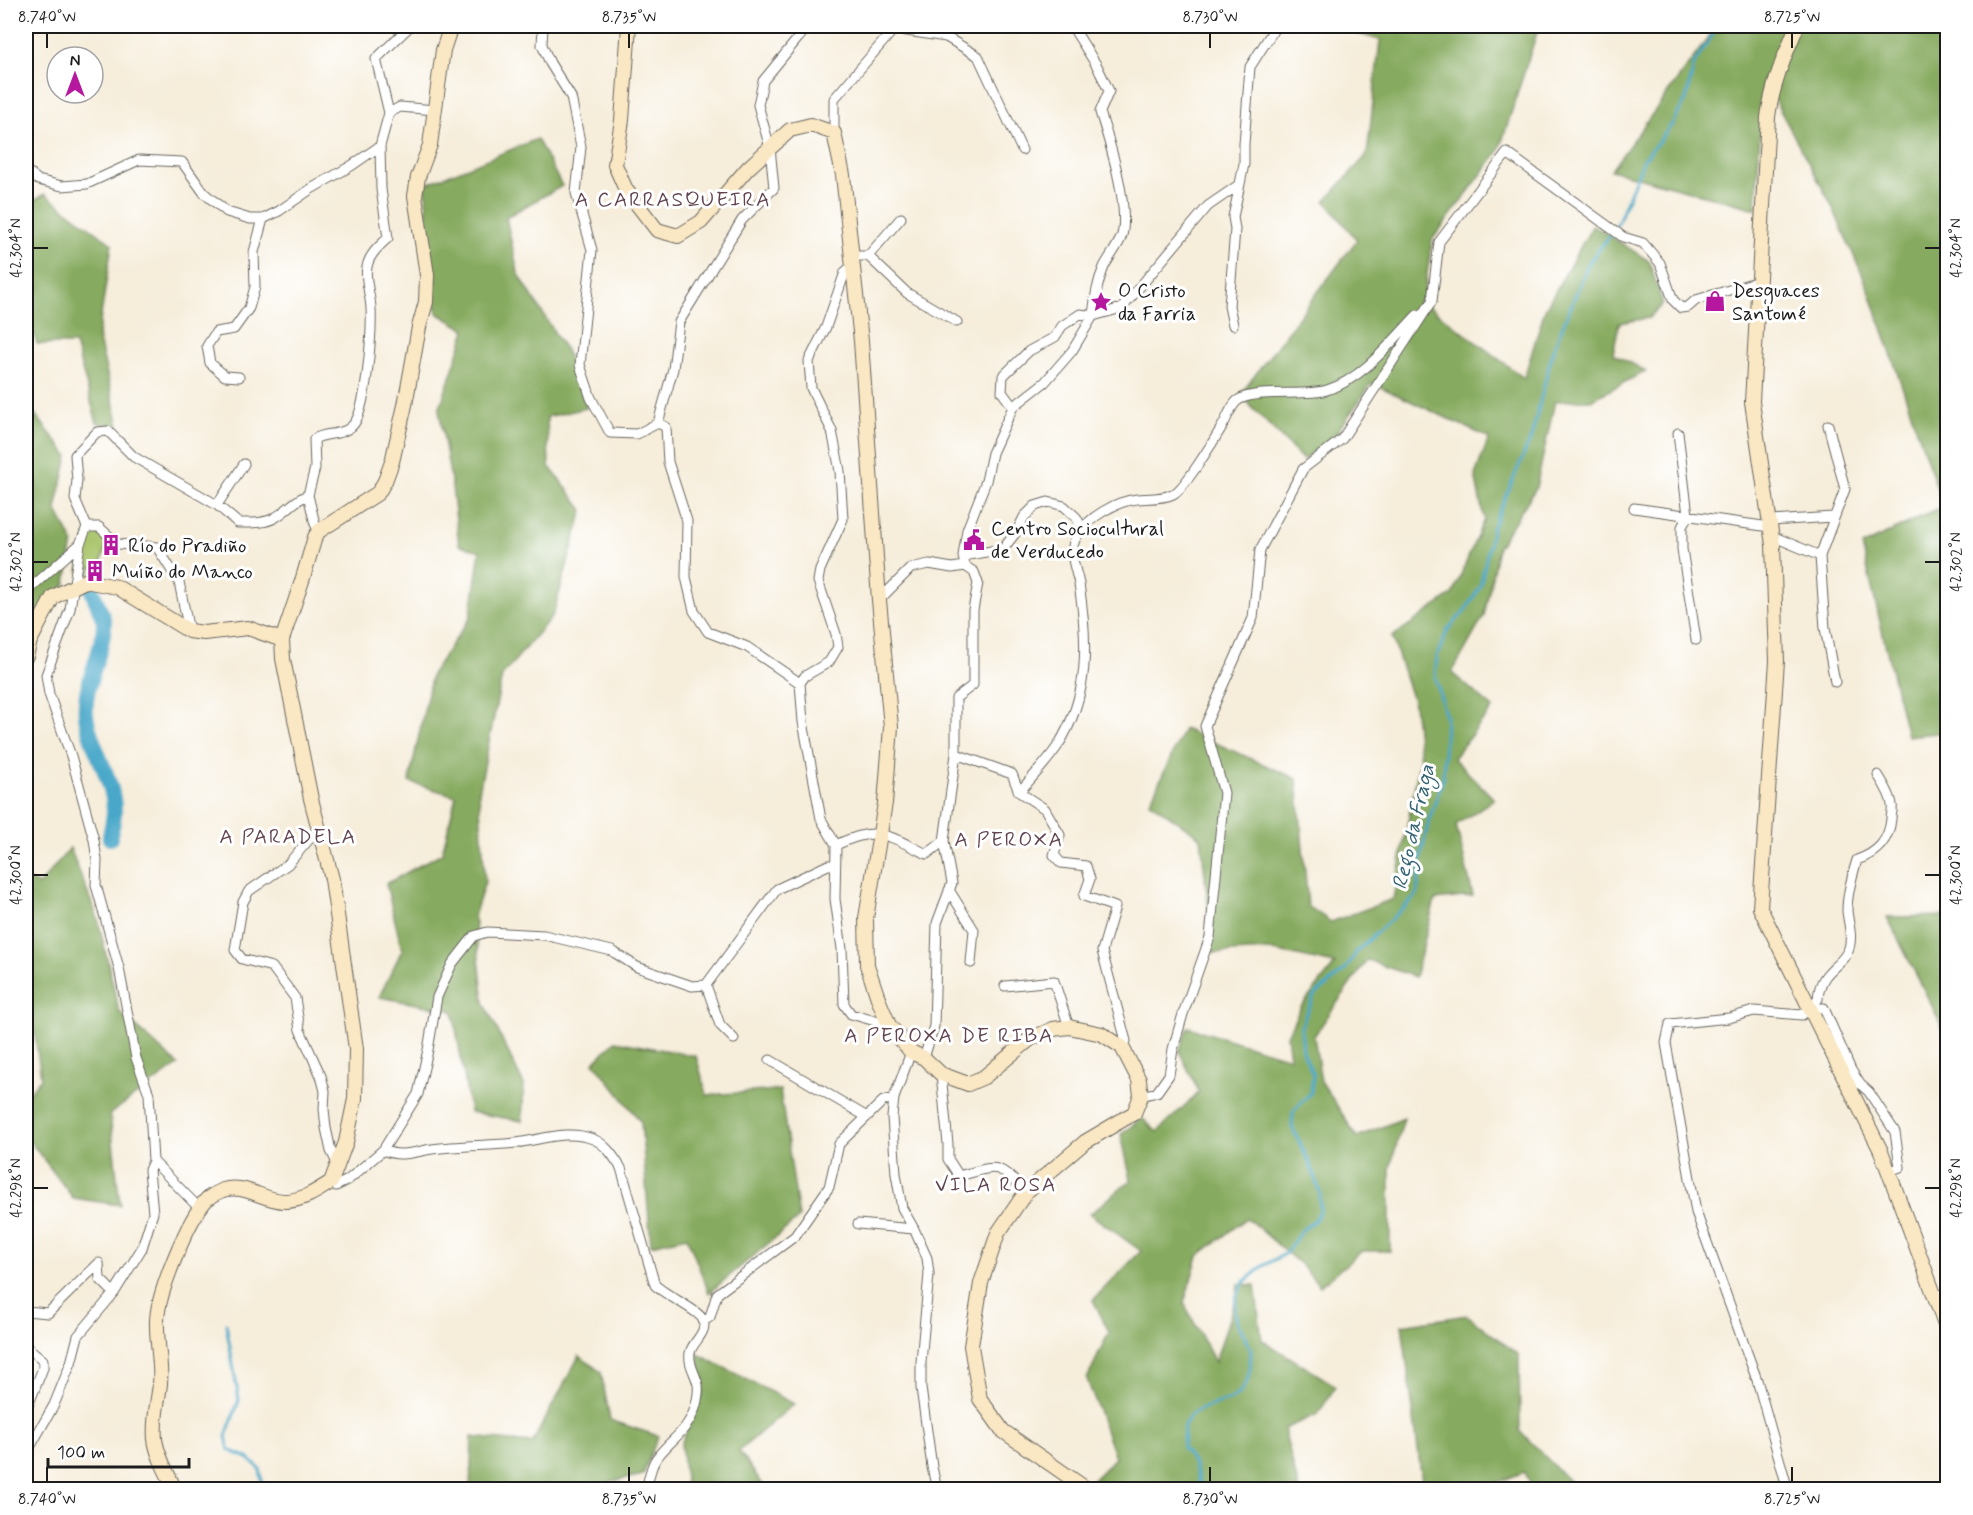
<svg xmlns="http://www.w3.org/2000/svg" width="1973" height="1515" font-family="Mynerve,sans-serif">
<rect width="100%" height="100%" fill="#fff"/>
<filter id="ink" filterUnits="userSpaceOnUse"><feTurbulence type="fractalNoise" baseFrequency=".0167" numOctaves="2"/><feDisplacementMap in="SourceGraphic" scale="12" xChannelSelector="R" yChannelSelector="G"/><feConvolveMatrix kernelMatrix="1 2 1 2 8 2 1 2 1" color-interpolation-filters="sRGB"/></filter>
<filter id="wash" filterUnits="userSpaceOnUse"><feTurbulence type="fractalNoise" baseFrequency=".008" numOctaves="4" result="noise"/><feDisplacementMap in="SourceGraphic" scale="24" xChannelSelector="R" yChannelSelector="G"/><feGaussianBlur stdDeviation="1.35" result="paint"/><feColorMatrix in="noise" values="0 0 0 0 0 0 0 0 0 0 0 0 0 0 0 0 0 1.4 0 .05"/><feComposite in="paint" operator="in"/></filter>
<g filter="url(#wash)">
<rect width="100%" height="100%" fill="#f6edda"/>
<path fill="#a8c46b" stroke="#627044" stroke-width="1.5" d="M96,530L108,540L100,567L90,568L91,575L78,571L88,532Z"/>
<path fill="#86aa5f" stroke="#51633e" stroke-width="1.5" d="M1346,26H1539L1499,151L1432,240L1423,302L1524,378L1545,309L1593,225L1649,261L1663,304L1649,318L1619,323L1613,354L1646,371L1591,400L1555,401L1536,488L1498,547L1484,616L1452,673L1493,708L1453,758L1494,799L1456,825L1473,896L1435,900L1415,977L1367,960L1314,1036L1321,1081L1357,1137L1404,1118L1390,1168V1251H1362L1320,1286L1301,1265L1247,1218L1198,1256L1184,1303L1215,1362L1236,1297L1238,1284L1255,1285L1262,1340L1336,1386L1318,1414L1284,1429L1299,1489H1096L1092,1481L1115,1458L1087,1379L1109,1332L1093,1300L1141,1251L1090,1214L1131,1180L1121,1134L1142,1118L1157,1132L1199,1092L1179,1051L1188,1027L1290,1058L1287,1035L1301,1007L1335,964L1269,950L1213,953L1201,838L1150,802L1184,729L1297,779L1308,906L1331,922L1393,899L1420,759L1414,704L1392,637L1453,594L1484,519L1475,475L1489,438L1372,383L1334,436L1303,460L1240,395L1357,240L1325,201L1367,155L1380,40L1345,30Z
M1717,26H1947V732L1907,736L1862,546L1943,506L1869,290L1831,204L1763,79L1756,209L1611,170Z
M537,139L562,186L506,217L518,273L566,351L587,408L547,417L549,466L583,510L553,615L502,676L479,792L485,882L474,916L484,1002L524,1085L522,1121L470,1112L453,1011L379,997L402,950L386,884L442,853L456,796L409,782L432,673L470,618L480,551L459,545L452,487L439,410L466,330L437,313L427,229L426,184Z
M45,194L112,244L98,335L119,426L97,423L75,344H37L26,311V206Z
M26,403L68,456L56,509L73,542L66,583L26,644Z
M70,848L98,919L119,1011L178,1065L110,1114L120,1205L73,1198L26,1136V1096L41,1078L26,974V879L39,885Z
M1947,916H1948L1947,1046L1939,1020L1887,917Z
M615,1041L696,1056L707,1095L780,1090L799,1218L709,1293L687,1237L651,1245L641,1122L594,1062Z
M1467,1315L1519,1355L1520,1431L1577,1489H1533L1524,1472L1481,1489H1423L1402,1325Z
M698,1354L794,1404L739,1451L766,1489H686L681,1444L703,1392Z
M579,1356L601,1372L610,1420L658,1436L643,1475L573,1489H470L472,1437L532,1443Z"/>
<g fill="none" stroke-linecap="round" stroke-linejoin="round">
<path stroke="#4aa8c9" stroke-width="3" d="M1616,227L1644,159L1670,127L1686,100L1694,64L1718,26
M226,1324L239,1400L226,1436L229,1450L248,1458L260,1469L263,1490
M1202,1490L1194,1464L1183,1448L1184,1426L1190,1415L1200,1409L1231,1399L1241,1392L1247,1382L1250,1369L1251,1350L1237,1321L1235,1311L1236,1297L1244,1282L1263,1266L1286,1253L1301,1231L1315,1220L1320,1211V1193L1309,1162L1292,1127L1293,1112L1311,1092L1313,1075L1303,1051L1301,1027L1314,996L1345,970L1357,951L1417,895L1421,856L1429,820L1443,779L1446,718L1435,676L1437,656L1448,629L1464,612L1480,587L1493,526L1531,438L1553,350L1589,262L1611,234"/>
<path stroke="#4aa8c9" stroke-width="16" d="M91,587C93,596 105,618 104,625C103,655 83,683 86,715C90,748 114,777 114,811C114,820 111,829 110,838"/>
</g>
</g>
<g filter="url(#ink)">
<g fill="none" stroke-linecap="round" stroke-linejoin="round">
<defs>
<path id="street" d="M543,26L542,45L550,63L571,97L581,147L576,193L592,250L580,365L591,398L610,433L637,434L658,423L666,427L668,462L687,521L686,577L694,611L708,632L747,647L800,683
M389,113L376,59L410,26
M834,133V99L894,29L946,37L978,56L1022,150
M26,170L38,180L62,186L87,184L139,160L182,162L204,193L227,212L250,219H263L279,211L311,189L351,166L380,146L389,113L400,107L435,110
M852,256H868L901,218
M868,256L907,293L957,322
M853,265L845,272L826,327L809,361L811,388L832,431L840,471L843,519L820,570L818,581L836,634L838,647L829,662L805,676L800,683L803,722L821,819L836,845L835,899L842,949L844,1004L851,1014L889,1025
M1233,325L1229,306L1235,229L1233,217L1240,184
M239,377L225,376L210,363L207,346L216,332L234,329L249,308L255,287L254,252L263,219
M1013,407L1002,392L1003,376L1029,351L1055,337L1062,326L1080,314L1093,316C1095,298 1097,283 1104,267C1110,255 1122,242 1123,230C1127,197 1110,144 1100,112L1109,91L1097,66L1072,26
M658,423L673,369L679,322L742,220L774,188L770,148L758,105L763,81L808,26
M1678,433L1688,515L1682,527V549L1696,640
M217,505L244,464
M1634,508L1770,527
M1770,521L1833,517
M87,527L75,499L77,480L75,455L97,432L108,431L134,457L217,505L238,523C250,523 265,524 276,517C288,510 294,500 308,495
M319,531L315,524L308,495L315,468L314,439C327,432 341,436 352,426C367,413 372,330 371,309C371,297 364,278 367,267C369,255 379,246 388,238L381,189L380,146
M1772,536L1820,556L1825,628L1835,682
M963,556L1003,549L1017,531L1024,517L1035,506L1048,502L1064,506L1076,517L1083,530
M1820,556L1845,489L1828,425
M26,592L80,544
M879,600L911,568L929,564L952,568L965,566
M189,631L179,582L157,547L118,544L99,527H87L80,544L70,609L46,675L49,694L71,756L94,840L97,860L96,885L119,968L136,1058L149,1094L153,1161L200,1209
M956,754L1012,774L1019,792L1045,809L1060,835L1054,855L1061,863L1086,866L1090,879L1084,896L1115,907L1102,951L1126,1041L1122,1047
M1019,792C1032,778 1046,763 1057,747C1090,696 1088,642 1079,584C1076,568 1067,552 1077,536C1088,517 1117,501 1137,499C1149,498 1163,499 1173,494C1184,490 1216,437 1223,425C1227,418 1231,406 1237,401C1255,388 1304,397 1327,390C1363,379 1392,341 1417,315
M319,828L288,864L249,891L243,902L235,950L242,959L272,967L295,998L300,1030L321,1076L325,1091L324,1109L326,1128L331,1151L338,1165
M836,845C878,824 888,836 927,854L944,841
M949,890L974,930L971,963
M706,985L720,1025L734,1039
M1005,986L1054,981L1069,1027
M1809,1007L1824,1008L1851,1070L1860,1084L1869,1092L1895,1132L1900,1167L1889,1171
M911,1052L894,1098L892,1117L896,1174L902,1208L914,1229L927,1258L929,1274L921,1362V1388L932,1467L937,1490
M924,1058L934,1026L937,923L952,883L944,841L956,754V698L973,685V610L978,583L974,572L965,566L963,556L967,530L986,481L992,453L1013,407L1045,382L1072,351L1093,316L1122,308L1208,206L1240,184L1244,164V144L1250,67L1276,26
M770,1060L867,1117
M941,1074L948,1144V1159L959,1176C1000,1165 995,1162 1026,1192
M1141,1096L1157,1092L1169,1075L1173,1049L1183,1014L1210,937L1224,793L1205,726L1253,618L1260,550L1303,469L1342,439L1432,301L1439,242L1507,153L1623,237L1643,243L1660,263L1673,300L1681,308L1688,307L1696,300L1759,281
M383,1150L418,1094L428,1050L437,997L452,964L474,936L487,932L544,935L612,951L637,967L692,986L706,985L777,889L828,865H835
M331,1182L336,1186L348,1180L383,1150C400,1158 414,1152 432,1149C460,1145 488,1146 516,1143C541,1140 568,1129 593,1139C606,1144 614,1157 621,1168L655,1285C665,1295 700,1311 703,1320C708,1333 692,1342 690,1353C688,1365 696,1374 698,1385C699,1391 697,1402 695,1408C687,1433 669,1440 656,1459C650,1467 649,1480 646,1490
M858,1224L914,1229
M1935,1294L1948,1296
M26,1311L48,1313L99,1263L100,1279L114,1293
M704,1321L710,1317L717,1294L795,1236L829,1187L839,1144L883,1101L894,1098
M26,1346L43,1360V1368L26,1411
M26,1454L54,1405L71,1363L78,1336L114,1293L142,1248L153,1213L149,1170L153,1161
M1788,1490L1757,1380L1696,1212L1666,1043L1670,1024L1729,1018L1754,1011L1802,1015L1818,999C1820,968 1842,968 1849,948C1853,936 1848,922 1847,911C1847,893 1852,876 1857,860C1877,853 1889,841 1891,819C1891,815 1893,809 1892,805C1891,795 1883,783 1878,775"/>
<path id="secondary" d="M629,26L622,120L615,165L626,190L657,230L678,236L701,222L748,168L790,130L811,125L834,133L843,175L861,341L879,600L891,727L885,803L866,918L867,965L879,1001L889,1025L911,1052L924,1058L941,1074L968,1084L984,1077L1030,1039L1053,1029L1069,1027L1102,1034L1122,1047L1139,1080L1141,1096L1134,1113L1085,1142L1026,1192L998,1233L981,1283L971,1346L980,1399L1003,1431L1088,1490
M1797,26C1785,55 1772,85 1768,117L1752,402L1773,545L1777,661L1760,908L1881,1151L1948,1332
M26,656L30,641L53,597L85,581L117,587L189,631L204,633L248,628L282,640L302,581L315,537L319,531L378,493L385,481L392,462L405,405L419,327L426,302L427,275L415,196L418,177L430,145L443,50L451,26
M175,1490C168,1474 157,1456 155,1439C153,1420 158,1402 160,1384C162,1363 156,1342 157,1320C158,1293 188,1219 207,1199C211,1196 218,1192 223,1190C244,1183 264,1201 285,1201C302,1201 317,1191 331,1182L346,1142L355,1099L356,1049L332,879L311,799L283,659L282,640"/>
</defs>
<use href="#street" stroke="#68655e" stroke-width="11"/>
<use href="#secondary" stroke="#68655e" stroke-width="16"/>
<use href="#street" stroke="#fff" stroke-width="9"/>
<use href="#secondary" stroke="#fae7c3" stroke-width="14"/>
</g>
</g>
<path fill="none" stroke="#1c1c1c" stroke-width="2" d="M47,33V48M629,33V48M1210,33V48M1792,33V48M33,248H48M1925,248H1940M33,562H48M1925,562H1940M33,875H48M1925,875H1940M33,1188H48M1925,1188H1940M47,1467V1482M629,1467V1482M1210,1467V1482M1792,1467V1482"/>
<defs>
<symbol id="shop-bare" viewBox="-9 -9 18 18"><path d="M-5-2.5h2.3a2.7 3.5 0 0 1 5.4 0H5L5.5 6h-11ZM-1.5-2.5h3a1.5 2.3 0 0 0-3 0Z" fill="#b5179e" stroke="#fff" stroke-width="2.5" paint-order="stroke"/></symbol>
<symbol id="sight-bare" viewBox="-9 -9 18 18"><path d="M0-6L1.8-2.2L6-1.7L2.9 1.2L3.7 5.4L0 3.3L-3.7 5.4L-2.9 1.2L-6-1.7L-1.8-2.2Z" fill="#b5179e" stroke="#fff" stroke-width="2.5" paint-order="stroke"/></symbol>
<symbol id="civic-bare" viewBox="-9 -9 18 18"><path d="M-.6-6.5H3V-4.5H.6V-3L4-1V1h2V6H-6V1h2V-1L-.6-3ZM-1.2 2.5V6h2.4V2.5Z" fill="#b5179e" stroke="#fff" stroke-width="2.5" paint-order="stroke"/></symbol>
<symbol id="building-bare" viewBox="-9 -9 18 18"><path d="M-4-6H4V6H1V3H-1V6H-4ZM-2.5-4.3h1.7v1.8h-1.7ZM.8-4.3h1.7v1.8H.8ZM-2.5-1h1.7V.8h-1.7ZM.8-1h1.7V.8H.8Z" fill="#b5179e" stroke="#fff" stroke-width="2.5" paint-order="stroke"/></symbol>
</defs>
<g fill-rule="evenodd">
<use href="#shop-bare" x="1700" y="286" width="30" height="30"/>
<use href="#sight-bare" x="1086" y="287" width="30" height="30"/>
<use href="#civic-bare" x="959" y="525" width="30" height="30"/>
<use href="#building-bare" x="96" y="530" width="30" height="30"/>
<use href="#building-bare" x="80" y="556" width="30" height="30"/>
</g>
<g text-anchor="middle" stroke-width="6" stroke-linejoin="round" paint-order="stroke">
<g font-size="20" fill="#1c1c1c" stroke="#fff" text-anchor="start">
<text x="1118" y="297">O Cristo<tspan x="1118" dy="23">da Farria</tspan></text>
<text x="1732" y="297">Desguaces<tspan x="1732" dy="23">Santomé</tspan></text>
<text x="991" y="535">Centro Sociocultural<tspan x="991" dy="23">de Verducedo</tspan></text>
<text x="128" y="552">Río do Pradiño</text>
<text x="112" y="578">Muíño do Manco</text>
</g>
<g font-size="21" letter-spacing="1.5" fill="#614550" stroke="#fff">
<text x="673" y="206">A CARRASQUEIRA</text>
<text x="288" y="843">A PARADELA</text>
<text x="1009" y="846">A PEROXA</text>
<text x="949" y="1042">A PEROXA DE RIBA</text>
<text x="996" y="1191">VILA ROSA</text>
</g>
<g font-size="21" font-style="italic" fill="#336272" stroke="#fff">
<text transform="translate(1413 827) rotate(-77)" y="7">Rego da Fraga</text>
</g>
</g>
<rect width="1973" height="1515" fill="none" stroke="#fff" stroke-width="66"/>
<g transform="translate(75 75)"><circle r="28" fill="#ffffff" stroke="#a4a4a4" stroke-width="1.5"/>
<path d="M0-4.5L10 22L0 15L-10 22Z" fill="#b5179e"/>
<text y="-9" font-size="16" font-weight="bold" text-anchor="middle" fill="#1c1c1c">N</text>
</g>
<path d="M48 1458v9h141v-9" fill="none" stroke="#1c1c1c" stroke-width="3"/>
<text x="57" y="1458" font-size="18" fill="#1c1c1c" stroke="#ffffff" stroke-width="4.5" paint-order="stroke">100 m</text>
<rect x="33" y="33" width="1907" height="1449" fill="none" stroke="#1c1c1c" stroke-width="2"/>
<g font-size="15" text-anchor="middle" fill="#1c1c1c">
<text x="47" y="22">8.740°W</text>
<text x="629" y="22">8.735°W</text>
<text x="1210" y="22">8.730°W</text>
<text x="1792" y="22">8.725°W</text>
<text transform="translate(16 248) rotate(-90)" y="5">42.304°N</text>
<text transform="translate(1956 248) rotate(-90)" y="5">42.304°N</text>
<text transform="translate(16 562) rotate(-90)" y="5">42.302°N</text>
<text transform="translate(1956 562) rotate(-90)" y="5">42.302°N</text>
<text transform="translate(16 875) rotate(-90)" y="5">42.300°N</text>
<text transform="translate(1956 875) rotate(-90)" y="5">42.300°N</text>
<text transform="translate(16 1188) rotate(-90)" y="5">42.298°N</text>
<text transform="translate(1956 1188) rotate(-90)" y="5">42.298°N</text>
<text x="47" y="1504">8.740°W</text>
<text x="629" y="1504">8.735°W</text>
<text x="1210" y="1504">8.730°W</text>
<text x="1792" y="1504">8.725°W</text>
</g>
</svg>
